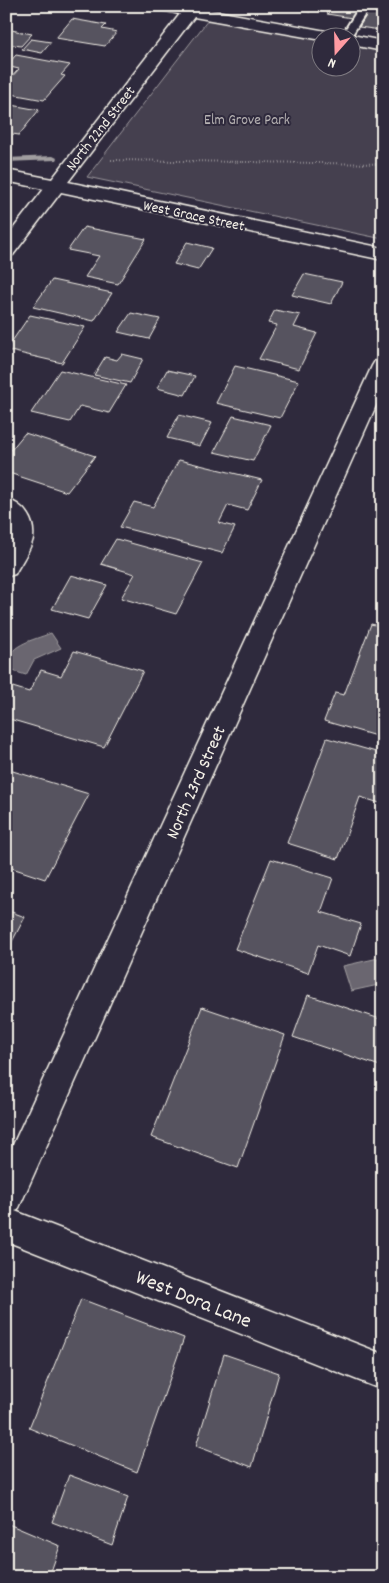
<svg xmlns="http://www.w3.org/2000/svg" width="389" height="1583" font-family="Dekko,sans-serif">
<rect width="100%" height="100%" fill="#2f2a3d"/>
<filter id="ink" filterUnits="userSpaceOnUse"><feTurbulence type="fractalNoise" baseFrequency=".02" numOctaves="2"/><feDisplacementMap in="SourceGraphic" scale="10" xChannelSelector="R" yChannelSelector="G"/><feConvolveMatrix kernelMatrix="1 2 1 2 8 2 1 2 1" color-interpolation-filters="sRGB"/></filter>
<g filter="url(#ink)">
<path fill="#454050" stroke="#9c989c" d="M208,20L321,40L322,68H352V46L383,51V239L87,177Z"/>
<path fill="#6a6670" stroke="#a19ea0" d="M51,633L61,648L34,660L26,675L6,669C6,644 32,641 51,633Z
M383,957V984L351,991L343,966Z"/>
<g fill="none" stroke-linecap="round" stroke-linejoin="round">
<path fill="#a19ea0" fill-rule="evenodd" d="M53,156L57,158L56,160L6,162V158Z"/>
</g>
<path fill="#56525f" stroke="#f4f1e8" d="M276,6H313L310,12Z
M331,6H360L352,18L327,14Z
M369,11L383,13V26L380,30L359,27Z
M72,19L106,25L102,29L117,32L105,46L56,38Z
M6,29L32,34L21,46L6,44Z
M31,39L51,42L42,53L22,49Z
M16,55L70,65L61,75L65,76L44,100L6,93V83L19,69L6,66Z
M6,104L39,110L19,135L6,133Z
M84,227L146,239L118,284L85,277L99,256L68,250Z
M187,242L212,248L198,270L174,264Z
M304,274L342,282L331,304L292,295Z
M52,280L112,293L94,321L33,307Z
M275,310L300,315L294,327L317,333L299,369L259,359L277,325L268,323Z
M131,313L160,319L149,339L118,332Z
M30,315L85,327L62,363L6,350Z
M122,354L143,359L130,383L94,375L105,357L117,360Z
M235,366L299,381L280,418L216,403Z
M60,370L126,385L109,413L80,406L70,422L31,413Z
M167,370L195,376L185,395L157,388Z
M179,415L212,423L200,446L167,438Z
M233,416L271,425L253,461L214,452Z
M25,433L95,456L67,492L6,472V456Z
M179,460L262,480L247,510L228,505L219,523L235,527L222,553L120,527L134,502L153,507Z
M116,539L203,563L176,614L121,598L135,574L101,564Z
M71,575L107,585L88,619L52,609Z
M371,624L383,627V738L324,721L335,693L344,695Z
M74,651L143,671L104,747L6,718V685L29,692L41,670L61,676Z
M327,738L383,754V804L360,797L338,859L287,843Z
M6,769L89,794L45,879L6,866Z
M271,859L333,878L321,912L361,924L350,956L318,945L308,973L235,949Z
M6,910L25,917L6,953Z
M308,995L383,1020V1067L293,1037Z
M202,1007L285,1035L238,1168L151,1137Z
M81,1299L184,1338L137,1472L29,1428Z
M224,1354L279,1373L252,1467L196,1446Z
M69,1475L128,1497L112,1545L52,1522Z
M6,1523L60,1546L49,1577H6Z"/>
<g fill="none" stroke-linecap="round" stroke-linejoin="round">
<defs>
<path id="service" d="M360,6H370L350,38H340Z"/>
<path id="minor" d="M154,6H202L200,8L337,33L343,35L345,38H322V40L194,17L68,182L383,248V260L61,192L13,255L6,257V238L44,189L6,181V170L52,179L180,14L156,9Z
M352,35L383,41V51L352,45V38H345Z
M383,359V390L18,1210L15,1211L383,1354V1390L6,1241V1160L372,366L375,361Z
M6,499C24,504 35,520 33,538C32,547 19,566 15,574L6,577V544L9,539Z"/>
</defs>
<use href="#service" stroke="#f4f1e8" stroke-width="4"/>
<use href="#minor" stroke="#f4f1e8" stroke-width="3"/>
<path stroke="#f4f1e8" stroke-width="2" stroke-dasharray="0.5 2.5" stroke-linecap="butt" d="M111,160L383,164"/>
<use href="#service" fill="#2f2a3d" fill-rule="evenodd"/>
<use href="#minor" fill="#2f2a3d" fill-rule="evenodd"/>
</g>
</g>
<g text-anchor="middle" stroke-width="4" stroke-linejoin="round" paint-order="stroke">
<g font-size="15" fill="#b7b3b3" stroke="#2f2a3d">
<text x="247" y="124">Elm Grove Park</text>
</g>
<g font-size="15" fill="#f4f1e8" stroke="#2f2a3d">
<text transform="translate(100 128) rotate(-52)" y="5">North 22nd Street</text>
<text transform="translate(194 215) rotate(12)" y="5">West Grace Street</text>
</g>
<g font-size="18" fill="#f4f1e8" stroke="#2f2a3d">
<text transform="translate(195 782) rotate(-66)" y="6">North 23rd Street</text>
</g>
<g font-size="21" fill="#f4f1e8" stroke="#2f2a3d">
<text transform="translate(194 1298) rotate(22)" y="7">West Dora Lane</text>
</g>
</g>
<rect width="389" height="1583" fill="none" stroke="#2f2a3d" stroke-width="25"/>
<rect x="12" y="12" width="364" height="1558" fill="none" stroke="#f4f1e8" stroke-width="2" filter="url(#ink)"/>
<g transform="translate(336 52) rotate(200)"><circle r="24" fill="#2f2a3d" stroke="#7e7a81"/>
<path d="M0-4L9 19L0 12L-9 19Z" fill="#ff9aa2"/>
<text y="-8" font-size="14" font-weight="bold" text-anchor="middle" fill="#f4f1e8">N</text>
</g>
</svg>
